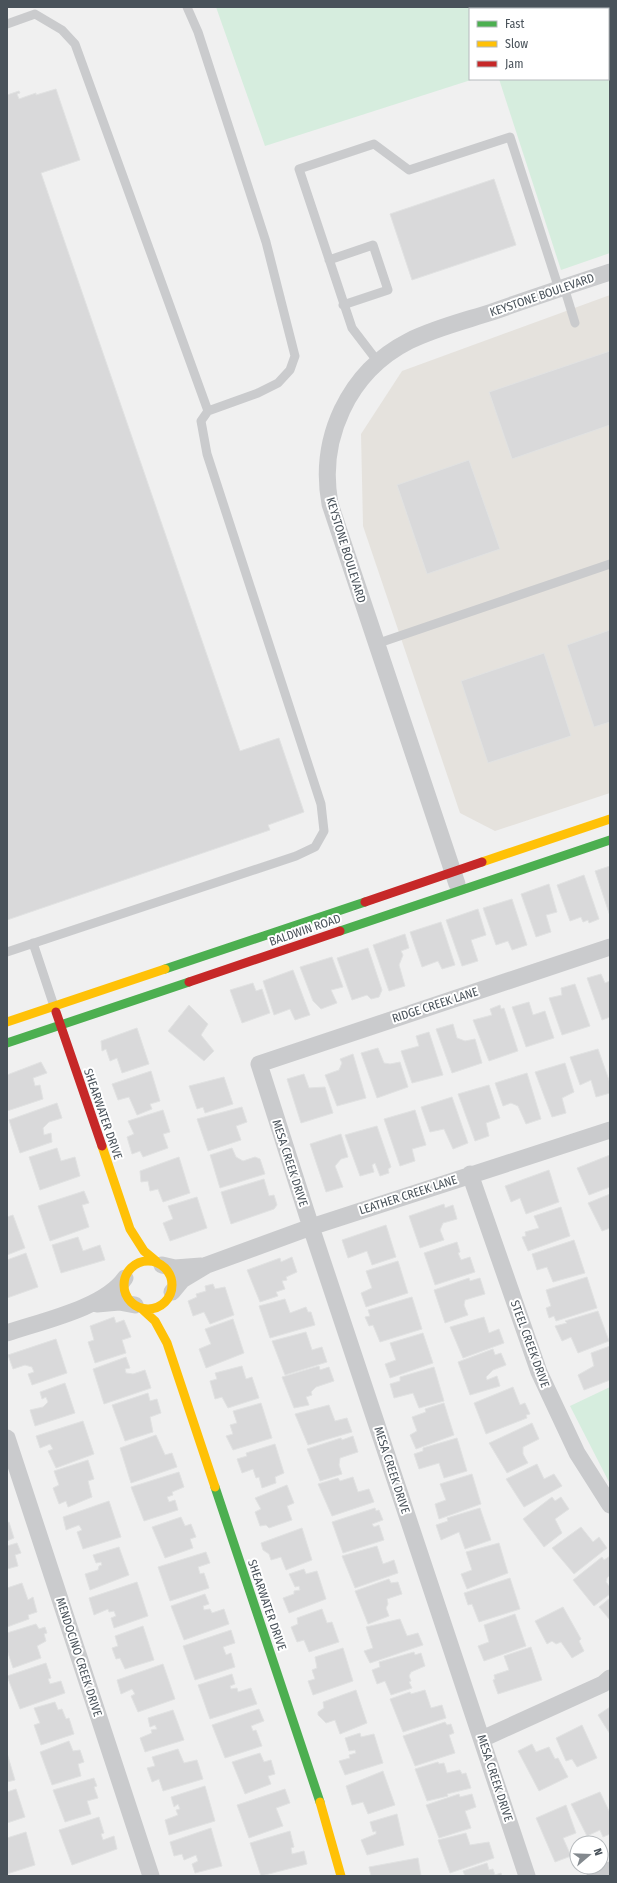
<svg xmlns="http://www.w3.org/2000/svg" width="617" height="1883" font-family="'Fira Sans Condensed',sans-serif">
<rect width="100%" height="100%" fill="#f0f0f0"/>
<path fill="#e5e2dd" d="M610,295V793L495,831L460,813L363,526L361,434L402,371Z"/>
<path fill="#d6edde" d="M216,7H610V253L561,270L499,79H608V9H470V79H474L265,146Z
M610,1387V1484L570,1406Z"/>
<path fill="#d9d9da" stroke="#e1e2e2" d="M56,89L80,160L41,173L240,751L279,738L304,812L268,825L270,830L7,920V95L19,91L20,93L17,94L19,99L36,93V95Z
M494,179L516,245L412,280L390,214Z
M610,351V425L512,459L489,392Z
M469,460L500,549L427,574L397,485Z
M610,630V722L594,727L567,645Z
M544,653L571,736L488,763L461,681Z
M610,866V916L595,871Z
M584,875L599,919L589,923L588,920L583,922L581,917L570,921L557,885Z
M549,884L557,912L546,915L551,932L536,937L521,894Z
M512,899L527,945L512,950L508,941L496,945L483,908Z
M478,909L486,935L471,940L478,961L462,966L446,920Z
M441,922L455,965L442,969L438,961L422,967L410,932Z
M405,934L409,948L401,951L403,955L399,965L405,986L389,991L373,945Z
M368,948L382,990L379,997L371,999L367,995L352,1000L337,958Z
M332,957L343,987L331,990L337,1003L321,1009L313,1001L300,967Z
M293,970L310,1015L295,1020L290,1009L274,1015L263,981Z
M601,974L605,983L610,981V1017L602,1020L587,978Z
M253,983L256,991L262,989L270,1013L242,1023L230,990Z
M575,984L590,1026L562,1035L549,998L562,995L561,988Z
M529,1002L533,1015L545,1011L554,1038L526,1047L512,1007Z
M189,1005L208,1024L201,1035L214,1051L204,1061L168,1031Z
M500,1005L501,1009L504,1008L518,1051L489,1061L473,1020L492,1015L490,1009Z
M453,1024L457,1038L465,1041L475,1039L482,1063L452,1073L436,1029Z
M137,1028L149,1064L122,1073L117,1058L110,1061L106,1049L102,1051L101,1041Z
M429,1032L443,1075L412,1083L401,1051L419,1046L416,1036Z
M378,1048L384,1063L390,1064L400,1062L408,1087L377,1098L361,1053Z
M598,1049L610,1083V1093L596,1097L591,1080L580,1085L570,1057Z
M353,1054L366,1098L337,1106L325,1075L339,1070L342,1063L340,1059Z
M41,1062L47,1073L33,1078L35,1086L40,1085L43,1099L7,1111V1075Z
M565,1063L574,1092L562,1098L566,1113L552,1117L535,1072Z
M151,1071L160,1101L150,1104L152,1109L137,1115L129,1097L118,1100L112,1084Z
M527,1073L541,1119L526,1124L518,1106L511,1103L503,1106L495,1083Z
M304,1074L309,1088L325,1087L333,1113L301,1123L287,1079Z
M224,1077L233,1104L205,1113L203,1107L197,1109L189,1086Z
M489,1085L500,1118L486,1123L489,1136L475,1141L458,1094Z
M452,1097L468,1143L453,1149L444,1129L430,1132L421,1107Z
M57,1103L62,1118L49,1122L43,1128L44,1135L51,1133L52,1142L20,1153L9,1120Z
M242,1107L247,1122L236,1126L241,1140L208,1151L197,1119Z
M163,1110L170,1132L163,1134L168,1148L143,1157L140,1151L132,1154L127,1137L134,1134L128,1121Z
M415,1110L426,1145L412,1149L415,1161L400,1166L384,1119Z
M377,1126L391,1167L388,1169L389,1173L380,1176L375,1163L372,1165L374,1172L360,1176L345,1135Z
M341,1134L348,1157L341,1159L335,1166L343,1187L326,1192L310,1144Z
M57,1148L61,1161L75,1157L80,1176L40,1190L29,1157Z
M232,1148L236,1157L243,1161L255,1157L260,1159L265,1174L220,1188L210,1155Z
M610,1155V1187L589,1195L577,1168Z
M179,1157L190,1193L163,1202L158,1189L150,1191L148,1181L141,1182L140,1171Z
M549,1170L559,1202L526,1214L520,1198L511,1202L505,1186Z
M264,1179L269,1196L274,1195L277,1205L274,1209L231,1224L221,1192Z
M84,1191L89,1203L82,1205L89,1227L50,1241L38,1206Z
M610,1194V1228L602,1231L588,1203Z
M197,1197L207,1228L170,1241L163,1223L173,1219L168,1206Z
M444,1204L445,1208L453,1205L457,1219L443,1223L440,1230L444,1240L420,1248L409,1216Z
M561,1207L570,1236L528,1251L522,1237L526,1236L525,1232L539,1228L534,1216Z
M13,1215L25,1248L7,1255V1217Z
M386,1225L396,1257L372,1265L367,1251L348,1258L342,1240Z
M78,1237L83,1251L100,1245L105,1260L61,1273L52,1245Z
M574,1240L585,1273L553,1282L547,1267L537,1270L532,1254Z
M457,1242L460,1252L458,1253L461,1260L470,1257L475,1272L435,1285L424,1253Z
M26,1253L38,1287L7,1298V1260Z
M292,1257L297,1272L286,1277L287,1280L282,1281L285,1289L276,1292L278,1296L260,1302L247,1270L280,1258L281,1262Z
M398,1261L408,1293L366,1307L361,1293L372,1288L366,1271Z
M587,1277L597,1308L556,1321L554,1316L549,1318L546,1308L551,1306L546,1290Z
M469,1278L470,1281L480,1278L485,1294L465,1300L464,1305L468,1315L445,1323L434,1290Z
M213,1284L215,1289L225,1287L234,1315L210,1324L204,1312L193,1316L188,1301L197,1297L196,1294L206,1291L205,1286Z
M412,1297L422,1329L380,1342L373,1325L369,1326L365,1317L370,1316L368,1310Z
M285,1299L290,1313L306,1307L308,1312H311L315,1325L270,1338L259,1306Z
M598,1311L609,1341L578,1353L571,1337L562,1341L555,1326L567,1323L565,1321Z
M114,1317L116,1323L124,1320L131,1337L122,1340L126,1353L95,1363L88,1342L94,1340L90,1326Z
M484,1317L489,1333L499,1329L504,1343L463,1358L450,1327Z
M233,1319L244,1353L206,1368L199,1349L211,1344L205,1329Z
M306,1332L312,1350L322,1347L327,1362L285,1375L272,1341Z
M423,1333L433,1363L390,1378L385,1364L396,1360L390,1343Z
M56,1339L67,1373L32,1385L28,1374L34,1372L32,1367L25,1365L13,1369L8,1355Z
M610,1346V1380L584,1390L578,1375L594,1366L591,1353Z
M493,1349L495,1355L501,1353L506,1365L493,1370L486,1377L487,1380L497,1376L500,1386L470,1395L458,1362Z
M126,1357L130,1368L125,1369L126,1373L133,1374L145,1370L151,1388L104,1404L93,1369Z
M242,1366L246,1379L252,1377L259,1398L228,1408L222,1397L215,1399L210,1381L217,1379L215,1373Z
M319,1366L320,1370L329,1367L334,1381L316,1387L311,1392L312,1395L306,1397L309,1405L294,1408L282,1377Z
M434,1367L444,1401L419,1408L413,1393L394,1398L390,1384L400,1381V1377Z
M65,1383L75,1413L35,1426L30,1410L43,1407L48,1402L46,1397L42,1399L40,1392Z
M513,1387L520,1405L525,1403L530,1414L526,1415L527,1418L486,1434L474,1403Z
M148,1393L150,1401L157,1399L161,1413L150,1417L153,1432L125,1441L112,1405Z
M261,1403L272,1438L233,1450L226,1436L233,1434L230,1425L237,1423L233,1411Z
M444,1403L454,1435L416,1449L410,1435L417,1431L412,1417L426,1412L425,1409Z
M329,1405L335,1421L347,1418L352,1432L308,1445L295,1414Z
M83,1421L94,1454L56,1468L48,1451L53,1449L50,1444L40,1448L36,1436Z
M532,1423L539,1439L523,1447V1454L528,1463L507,1473L489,1443Z
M156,1435L165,1455L172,1453L177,1467L131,1483L120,1448Z
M353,1436L358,1452L340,1458L339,1465L342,1474L320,1481L307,1449L341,1438L342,1440Z
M457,1438L467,1471L444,1478L439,1463L419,1469L414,1454L423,1451V1448Z
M275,1444L284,1473L275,1477L276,1483L262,1488L259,1477L256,1478L253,1469L242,1473L237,1459L247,1456L246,1453Z
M88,1460L94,1479L88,1481L92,1497L68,1507L66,1501L59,1504L53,1488L59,1485L54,1471Z
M537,1464L544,1479L554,1474L562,1486L524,1507L506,1479Z
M179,1472L184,1487L172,1492L173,1495L167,1497L169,1502L175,1500L178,1510L144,1521L131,1487Z
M472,1474L481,1504L439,1519L435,1504L446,1500L440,1484Z
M353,1477L358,1492L369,1489L374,1502L332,1516L318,1484L338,1478L340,1481Z
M287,1485L294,1503L287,1506L292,1520L269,1528L266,1525L260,1526L255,1512L261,1509L255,1498Z
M552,1497L555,1501L561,1497L569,1509L555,1519L562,1533L544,1547L523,1519Z
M109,1501L121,1537L83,1549L77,1532L82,1530L79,1525L66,1530L63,1517Z
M375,1508L376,1511L379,1510L383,1520L372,1524L374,1527L379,1525L384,1540L343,1553L332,1522Z
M480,1508L491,1540L465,1549L459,1532L441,1540L436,1525L448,1521L447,1518Z
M181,1517L185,1526L191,1524L196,1537L190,1539L193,1548L165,1558L152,1527Z
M9,1522L14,1538L7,1541V1523Z
M581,1527L593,1542L599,1537L607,1548L574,1574L552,1548Z
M302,1528L312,1560L286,1570L281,1557L271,1560L269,1554L263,1550L261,1543Z
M17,1543L21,1553L15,1555L18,1566L7,1569V1546Z
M499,1543L508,1573L467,1589L461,1574L472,1570L466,1552Z
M377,1546L383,1564L394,1560L398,1573L355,1588L342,1556Z
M119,1547L129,1575L90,1590L85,1574L98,1570L99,1566L102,1565L101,1562L96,1563L93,1555Z
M206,1552L210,1563L198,1567L200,1574L204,1573L209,1588L170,1601L158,1567Z
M610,1556V1575L607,1578L606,1582L610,1587V1594L594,1606L573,1580L602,1557L604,1560Z
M304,1569L306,1574L317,1571L326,1599L289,1613L283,1598L294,1594V1591L300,1590L299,1586L295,1587L289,1574Z
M510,1578L520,1609L479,1622L472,1604L468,1605L464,1593Z
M389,1579L391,1583L398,1582L402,1594L387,1599L388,1604L386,1608L389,1616L368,1624L355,1591Z
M137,1582L148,1616L114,1628L111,1618L116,1616L114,1611L109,1612L108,1609L94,1615L89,1598Z
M22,1583L28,1600L33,1597L37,1612L28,1615L29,1619L7,1627V1588Z
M205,1594L209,1604L203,1606L204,1610L210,1609L212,1613L224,1609L229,1624L184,1640L171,1606Z
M610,1598V1620L599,1607Z
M563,1607L581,1639L579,1641L584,1651L572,1658L561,1642L556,1644L552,1641L547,1644L535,1621Z
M322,1609L327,1623L332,1622L339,1642L309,1652L304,1640L297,1642L291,1627L298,1624L297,1618Z
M515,1614L526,1646L484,1661L478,1646L489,1642L484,1625Z
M400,1619L407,1636L418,1633L423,1645L370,1663L364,1651L373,1648L366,1627Z
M36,1624L39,1629L45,1627L47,1633L44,1634L46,1641L37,1646L41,1658L13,1668L7,1650V1633Z
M143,1626L154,1660L125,1669L120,1658L116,1659L112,1648L118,1646L115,1636Z
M231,1630L235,1643L223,1647L226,1655L231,1653L235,1667L195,1680L183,1646Z
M531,1647L542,1680L498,1694L493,1680L495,1679L494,1675L509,1670L504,1656Z
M343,1648L353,1681L313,1695L308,1681L315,1679L312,1670L317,1668L315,1657Z
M414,1652L415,1655L421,1653L425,1666L411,1672L409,1676L411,1681L409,1682L412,1688L391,1695L385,1681L377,1684L372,1670L380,1667L379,1662Z
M46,1663L51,1678L48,1679L50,1684L61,1681L65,1693L20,1709L7,1676Z
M163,1664L175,1699L138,1712L131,1696L135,1694L132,1689L121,1694L117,1680Z
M232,1674L235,1684L230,1686L231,1689L237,1688L238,1692L251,1688L257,1704L210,1719L198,1685Z
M356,1690L367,1723L340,1734L335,1720L326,1723L318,1715V1712L324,1708L323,1702Z
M425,1690L431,1708L442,1705L446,1718L403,1732L390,1699L410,1692L411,1694Z
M55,1702L58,1710L62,1709L66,1719L69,1718L74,1734L41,1745L34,1725L40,1723L34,1708Z
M610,1707V1734L598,1715Z
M259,1709L264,1721L251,1726L253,1731L256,1730L262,1746L225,1758L212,1725Z
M173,1710L184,1740L145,1752L140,1738L152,1733L151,1730L157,1729L155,1725L150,1727L148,1718Z
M445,1722L447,1725L451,1724L454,1733L449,1735L455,1753L415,1766L403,1736Z
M582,1725L597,1758L577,1767L572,1759L566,1761L556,1738Z
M360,1733L361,1737L374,1734L383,1763L345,1775L339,1761L350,1758L349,1755L356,1753L355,1750L349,1751L345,1738Z
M69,1741L73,1751L80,1750L84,1762L78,1764L81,1776L52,1785L40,1752Z
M532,1744L536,1752L549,1747L555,1759L558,1758L568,1777L539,1791L518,1751Z
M178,1749L184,1763L197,1760L203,1779L163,1791L159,1779L152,1782L147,1768L155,1766L152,1757Z
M7,1753L15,1780L7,1782Z
M260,1753L264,1762L271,1760L275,1774L268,1776L271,1784L245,1794L232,1762Z
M438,1762L439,1764L444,1763L447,1773L460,1770L462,1774L466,1773L471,1788L447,1794L448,1796L427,1801L415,1769Z
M383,1771L395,1805L368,1814L363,1802L352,1805L346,1786Z
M94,1778L97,1786L94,1787L98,1798L87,1801L91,1814L65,1822L53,1790Z
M205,1786L215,1821L169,1835L165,1820L178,1815L176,1810L180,1809L178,1804L174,1807L171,1797Z
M16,1789L25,1817L7,1823V1792Z
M285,1789L290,1803L276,1808L283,1826L249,1838L237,1805Z
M600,1792L610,1813V1834L603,1837L600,1830L587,1836L571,1804Z
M459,1794L460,1797L472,1794L476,1807L465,1811L471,1828L439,1838L426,1805Z
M566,1805L576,1833L563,1838L571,1856L555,1862L536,1818Z
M397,1814L404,1845L367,1855L361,1840L376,1834V1831L373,1832L370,1822Z
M99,1817L104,1833L101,1834L103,1840L114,1836L117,1849L72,1865L59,1830Z
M211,1828L222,1866L195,1873L192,1864L198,1861L196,1855L184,1860L182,1854L174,1856L170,1842Z
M290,1831L294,1847L291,1848L292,1854L304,1851L307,1864L261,1876L250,1843Z
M26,1832L35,1865L7,1874V1838Z
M466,1833L470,1845L489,1842L494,1858L450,1873L438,1840Z
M418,1858L421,1876H371L369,1867Z
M487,1863L489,1870L493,1869L495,1875L501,1873L502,1876H465L463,1871Z"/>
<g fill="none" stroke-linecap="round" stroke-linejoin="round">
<path stroke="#cacbcd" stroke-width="9" d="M7,24L35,14L62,30L75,44L208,411
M329,260L373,245L388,290L343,305
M564,287L575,323
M378,362L352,328L299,169L374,144L409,170L510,137L559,289
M376,644L610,564
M33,943L54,1006
M7,952L296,856L315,847L324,831L321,804L207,454L201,421L208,411L258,393L278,383L290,370L295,356L266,242L198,32L187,7"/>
<path stroke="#cacbcd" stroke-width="17" d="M457,884L330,504C318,439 348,372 409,341C435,328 464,321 492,312C531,298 571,285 610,272
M470,1174L539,1372L577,1453L610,1505
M162,1265L175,1268L201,1266
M172,1292L182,1280L207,1265L311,1227L610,1130
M97,1304L119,1302L135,1305
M7,1333C42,1321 104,1308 125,1278
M7,1438L151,1876
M482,1739L603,1684L610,1678
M527,1876L311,1227L259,1064L610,947
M595,1876L610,1870"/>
<path stroke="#4caf50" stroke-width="9" d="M340,931L610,840
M165,969L365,902
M7,1043L189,982
M215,1487L320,1802"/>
<path stroke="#ffc107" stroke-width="9" d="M482,862L610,819
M7,1022L165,969
M102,1146L130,1229L144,1251L156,1261
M124 1285a24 24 0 1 1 48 0a24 24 0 1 1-48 0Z
M142,1309L155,1321L167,1343L215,1487
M320,1802L341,1876"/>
<path stroke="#c62828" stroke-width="9" d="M365,902L482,862
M189,982L340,931
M56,1012L102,1146"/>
</g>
<g text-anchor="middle" stroke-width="4" stroke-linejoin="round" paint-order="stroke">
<g font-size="12" fill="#49525a" stroke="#fff">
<text transform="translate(542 295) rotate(-19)" y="4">KEYSTONE BOULEVARD</text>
<text transform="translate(346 550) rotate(73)" y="4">KEYSTONE BOULEVARD</text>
<text transform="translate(305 930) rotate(-19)" y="4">BALDWIN ROAD</text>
<text transform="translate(435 1005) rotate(-18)" y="4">RIDGE CREEK LANE</text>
<text transform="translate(103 1114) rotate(71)" y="4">SHEARWATER DRIVE</text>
<text transform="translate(290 1163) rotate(72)" y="4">MESA CREEK DRIVE</text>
<text transform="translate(408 1195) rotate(-18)" y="4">LEATHER CREEK LANE</text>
<text transform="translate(530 1344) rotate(70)" y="4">STEEL CREEK DRIVE</text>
<text transform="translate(392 1470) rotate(72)" y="4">MESA CREEK DRIVE</text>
<text transform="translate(267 1605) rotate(71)" y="4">SHEARWATER DRIVE</text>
<text transform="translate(79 1657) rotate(72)" y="4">MENDOCINO CREEK DRIVE</text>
<text transform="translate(495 1778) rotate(72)" y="4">MESA CREEK DRIVE</text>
</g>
</g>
<rect width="617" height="1883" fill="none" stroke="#49525a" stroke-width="16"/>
<rect x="469" y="8" width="140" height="72" fill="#ffffff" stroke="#b6babd"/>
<rect x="477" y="21" width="20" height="6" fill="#4caf50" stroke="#b6babd"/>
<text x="505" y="28" font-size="12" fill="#49525a">Fast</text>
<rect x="477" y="41" width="20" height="6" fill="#ffc107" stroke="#b6babd"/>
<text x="505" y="48" font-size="12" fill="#49525a">Slow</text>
<rect x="477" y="61" width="20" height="6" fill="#c62828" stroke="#b6babd"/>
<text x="505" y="68" font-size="12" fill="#49525a">Jam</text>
<g transform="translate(589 1855) rotate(71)"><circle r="19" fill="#ffffff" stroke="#b6babd"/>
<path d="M0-3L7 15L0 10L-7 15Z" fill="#83898e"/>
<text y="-6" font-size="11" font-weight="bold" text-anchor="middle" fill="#49525a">N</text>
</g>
</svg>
